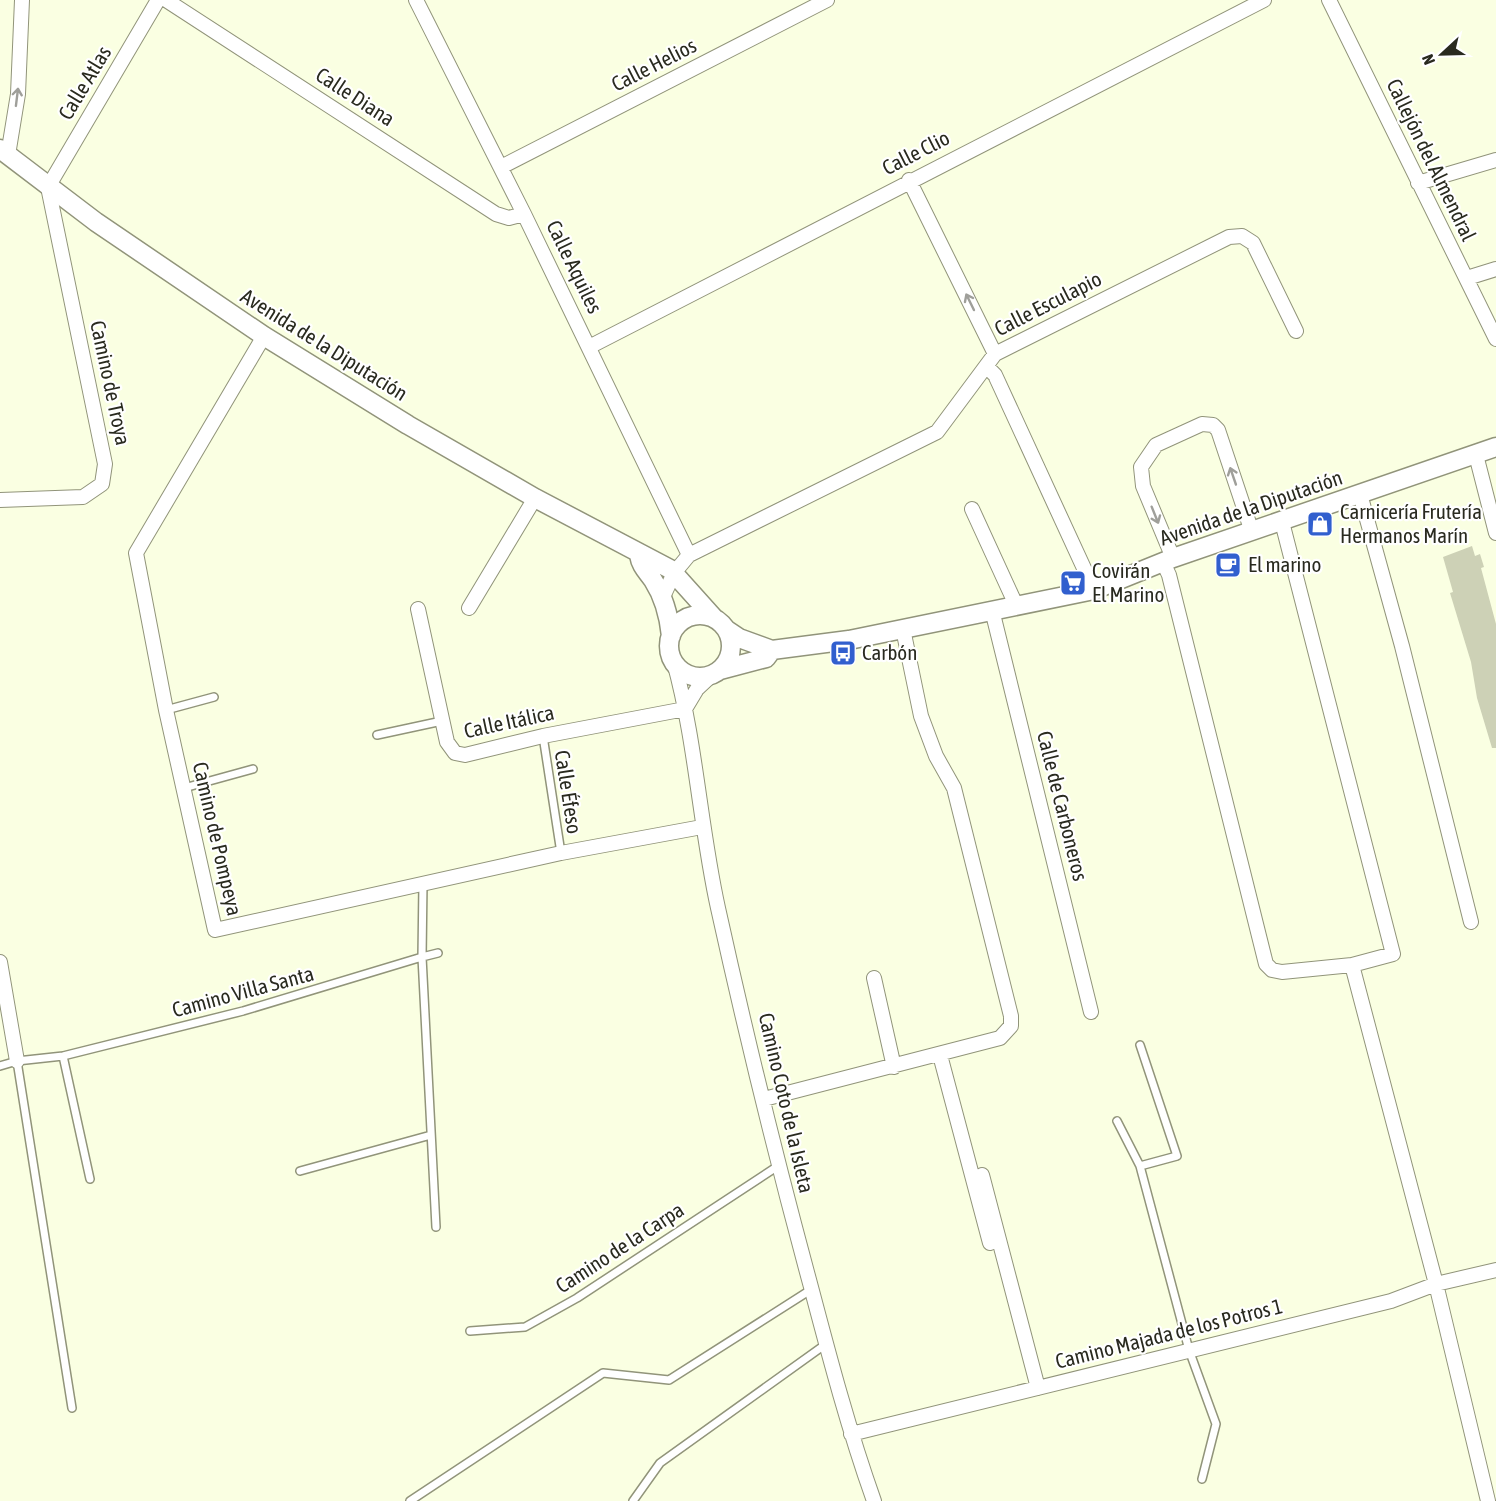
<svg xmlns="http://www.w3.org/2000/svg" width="1496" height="1501" font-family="'Asap Condensed',sans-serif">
<rect width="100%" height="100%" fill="#faffe2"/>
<path fill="#cdd1b6" d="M1472,546L1475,556L1480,554L1484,567L1481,568L1496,624V748H1492L1477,698L1471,662L1450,593L1453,592L1443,557Z"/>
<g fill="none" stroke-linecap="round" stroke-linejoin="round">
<defs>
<path id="lane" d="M166,710L214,697
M377,735L442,721
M543,736L561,853
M184,788L253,769
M1140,1045L1177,1156L1140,1166L1189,1350L1216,1424L1202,1479
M63,1056L90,1179
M17,1061L72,1408
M0,1066L17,1061L63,1056L243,1011L422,957L423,883
M1117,1121L1140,1166
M300,1171L431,1135
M436,1227L422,957L438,953
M470,1331L525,1327L577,1298L778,1166
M410,1501L603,1373L669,1380L812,1289
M633,1501L660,1463L826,1344"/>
<path id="street" d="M166,0L496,214L509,218L524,214
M416,0L524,214L689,555
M1329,0L1496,339
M8,155L18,94L22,0
M501,167L827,0
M909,180L995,354
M1418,183L1496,160
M1467,278L1496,269
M264,336L136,553L166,710L215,930L561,853L702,827
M589,347L1264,0
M986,366L995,375L1094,590
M1476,455L1496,533
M1360,494L1402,646L1471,922
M0,500L83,497L102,484L105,464L48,187L158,0
M972,509L1016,605
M1173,558L1143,486L1141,467L1156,445L1202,424L1213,425L1218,430L1252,532
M1163,562L1169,575L1266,964L1272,970L1282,972L1352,965L1393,954L1282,522
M662,599L674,573L689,555L937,432L995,354L1229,237L1242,236L1253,243L1296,331
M469,608L535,498
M418,609L447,742L455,753L465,755L543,736L685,709
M992,610L1091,1012
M674,662C696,742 700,827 718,908C746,1035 777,1162 811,1287C830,1359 849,1431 874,1501
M685,709L697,689L712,675
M0,962L17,1061
M1352,965L1436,1284L1488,1501
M874,978L894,1067
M940,1055L990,1243
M764,1099L1000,1038L1011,1026V1016L954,788L936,756L921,716L903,629
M982,1175L1038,1388
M851,1434L1391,1301L1436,1284L1496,1270"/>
<path id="secondary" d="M0,149L96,222L264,336L408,425L535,498L670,569L714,618
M639,555C641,567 647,571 653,580C664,597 669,616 671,636
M669 646a31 31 0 1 1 62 0a31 31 0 1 1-62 0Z
M727,630L739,638L772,650L849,640L1094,590L1173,558L1496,447
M720,670L766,658L772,650"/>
</defs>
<use href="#lane" stroke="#91947a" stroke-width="10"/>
<use href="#street" stroke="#91947a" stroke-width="16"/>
<use href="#secondary" stroke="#91947a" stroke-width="21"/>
<use href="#lane" stroke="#fff" stroke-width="7"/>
<use href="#street" stroke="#fff" stroke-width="14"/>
<use href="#secondary" stroke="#fff" stroke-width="18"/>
</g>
<defs><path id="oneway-shaft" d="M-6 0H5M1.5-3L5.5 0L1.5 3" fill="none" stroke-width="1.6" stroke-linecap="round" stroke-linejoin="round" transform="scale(1.5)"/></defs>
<g stroke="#9f9f9a">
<use href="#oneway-shaft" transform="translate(17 97) rotate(-83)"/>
<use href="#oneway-shaft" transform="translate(970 302) rotate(-116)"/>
<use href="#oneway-shaft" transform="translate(1233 476) rotate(-109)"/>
<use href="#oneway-shaft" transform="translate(1155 515) rotate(68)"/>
</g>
<defs>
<symbol id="shop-square" viewBox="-11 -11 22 22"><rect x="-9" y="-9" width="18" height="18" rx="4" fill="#315fce" stroke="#fff"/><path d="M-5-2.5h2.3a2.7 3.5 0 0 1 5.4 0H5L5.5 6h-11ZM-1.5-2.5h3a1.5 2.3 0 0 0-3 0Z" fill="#fff"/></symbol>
<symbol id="cafe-square" viewBox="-11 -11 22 22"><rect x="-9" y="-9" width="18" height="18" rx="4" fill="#315fce" stroke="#fff"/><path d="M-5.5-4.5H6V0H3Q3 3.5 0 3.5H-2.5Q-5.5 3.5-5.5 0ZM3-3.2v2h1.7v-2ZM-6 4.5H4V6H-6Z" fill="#fff"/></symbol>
<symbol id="supermarket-square" viewBox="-11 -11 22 22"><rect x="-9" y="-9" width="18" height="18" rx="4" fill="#315fce" stroke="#fff"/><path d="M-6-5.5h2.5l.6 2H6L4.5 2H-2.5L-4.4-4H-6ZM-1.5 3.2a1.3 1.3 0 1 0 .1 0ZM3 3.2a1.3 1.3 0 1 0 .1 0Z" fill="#fff"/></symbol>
<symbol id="bus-square" viewBox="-11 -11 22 22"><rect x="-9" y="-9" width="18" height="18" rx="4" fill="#315fce" stroke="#fff"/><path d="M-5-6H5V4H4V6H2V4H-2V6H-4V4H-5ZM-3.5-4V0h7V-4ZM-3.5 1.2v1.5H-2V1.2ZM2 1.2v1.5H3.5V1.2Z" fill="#fff"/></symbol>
</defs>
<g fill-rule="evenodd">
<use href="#shop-square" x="1305" y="509" width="30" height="30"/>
<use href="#cafe-square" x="1213" y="550" width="30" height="30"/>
<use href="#supermarket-square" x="1058" y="568" width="30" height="30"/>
<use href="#bus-square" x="828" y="638" width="30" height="30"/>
</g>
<g text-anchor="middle" stroke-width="4.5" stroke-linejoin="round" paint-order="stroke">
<g font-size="21" fill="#292a1f" stroke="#fff">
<text transform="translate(654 65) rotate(-27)" y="7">Calle Helios</text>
<text transform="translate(85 83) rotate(-59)" y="7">Calle Atlas</text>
<text transform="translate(355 97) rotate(33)" y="7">Calle Diana</text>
<text transform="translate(916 153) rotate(-27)" y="7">Calle Clio</text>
<text transform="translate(1431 160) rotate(64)" y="7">Callejón del Almendral</text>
<text transform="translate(574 267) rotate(64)" y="7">Calle Aquiles</text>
<text transform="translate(1048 304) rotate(-27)" y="7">Calle Esculapio</text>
<text transform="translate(324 345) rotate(32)" y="7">Avenida de la Diputación</text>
<text transform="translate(110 383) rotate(78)" y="7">Camino de Troya</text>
<text transform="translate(1251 508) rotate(-19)" y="7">Avenida de la Diputación</text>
<text transform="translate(509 722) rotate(-12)" y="7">Calle Itálica</text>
<text transform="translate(568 792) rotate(81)" y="7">Calle Éfeso</text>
<text transform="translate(1062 806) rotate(76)" y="7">Calle de Carboneros</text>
<text transform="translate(217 839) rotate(77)" y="7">Camino de Pompeya</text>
<text transform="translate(243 992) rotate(-15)" y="7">Camino Villa Santa</text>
<text transform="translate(786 1103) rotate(77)" y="7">Camino Coto de la Isleta</text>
<text transform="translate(620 1248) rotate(-33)" y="7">Camino de la Carpa</text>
<text transform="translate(1169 1334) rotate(-14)" y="7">Camino Majada de los Potros 1</text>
</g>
<g font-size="21" fill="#292a1f" stroke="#fff" text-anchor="start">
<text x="1340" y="519">Carnicería Frutería<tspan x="1340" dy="24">Hermanos Marín</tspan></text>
<text x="1248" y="572">El marino</text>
<text x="1092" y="578">Covirán<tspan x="1092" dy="24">El Marino</tspan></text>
<text x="862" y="660">Carbón</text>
</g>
</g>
<g transform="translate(1442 54) rotate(248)" stroke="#ffffff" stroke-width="4.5" paint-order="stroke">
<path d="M0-4.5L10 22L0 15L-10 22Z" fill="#292a1f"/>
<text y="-9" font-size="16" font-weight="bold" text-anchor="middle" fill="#292a1f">N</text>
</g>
</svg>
